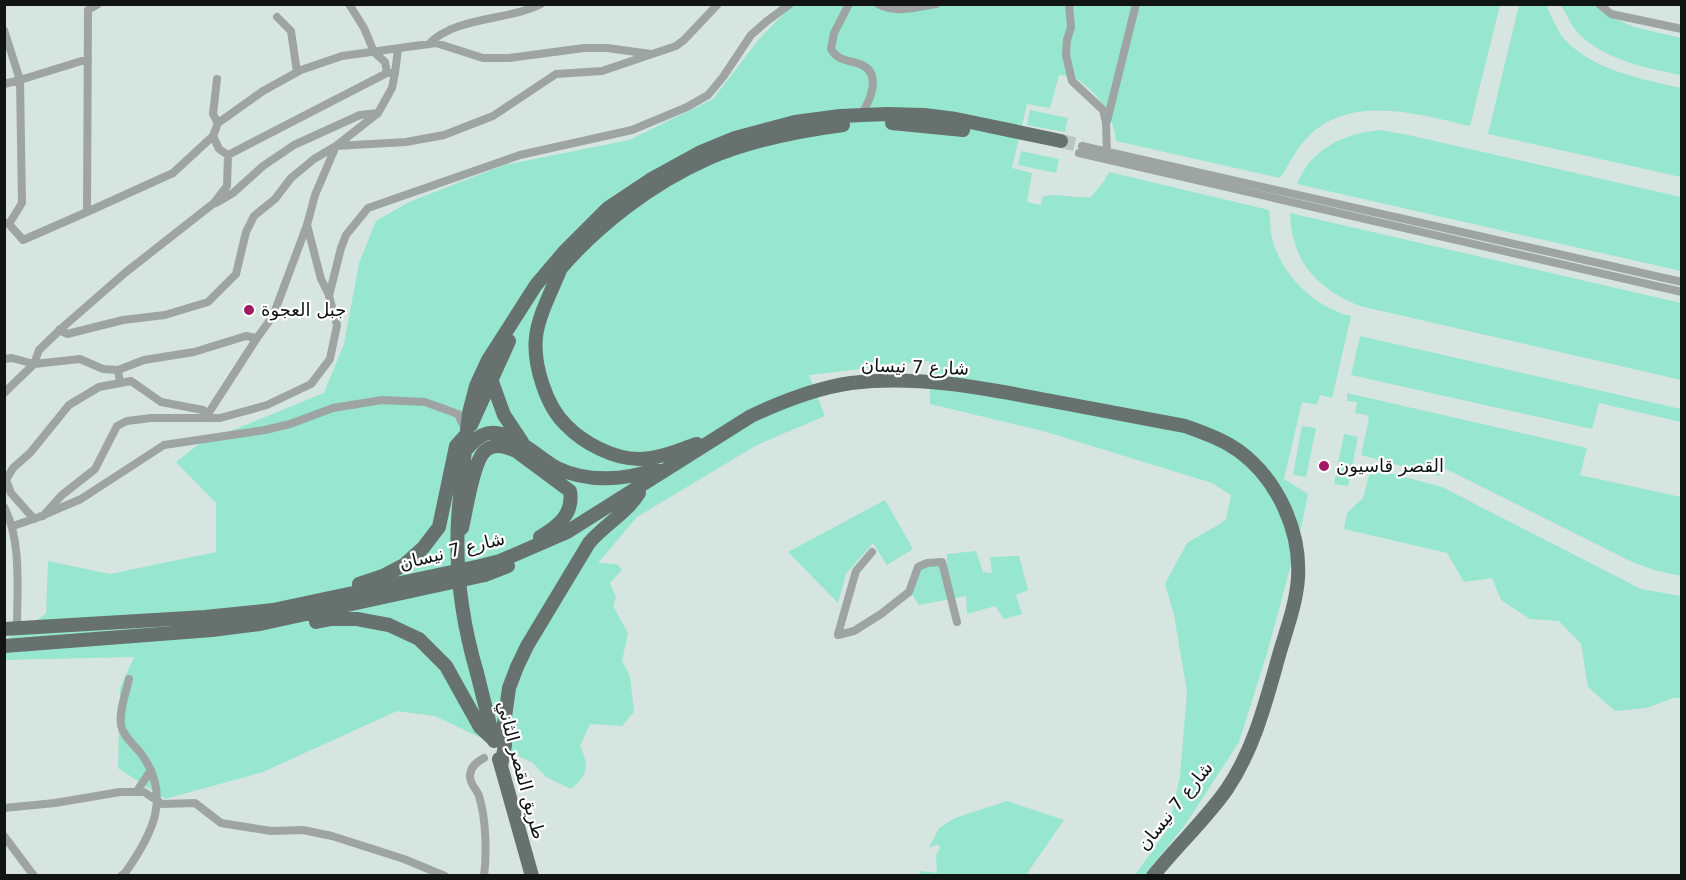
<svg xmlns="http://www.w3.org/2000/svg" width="1686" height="880" font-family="'DejaVu Sans',Vazirmatn,sans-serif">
<rect width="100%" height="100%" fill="#d7e5e0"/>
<path fill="#97e6cf" d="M792,5H1500L1470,126C1414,113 1342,91 1300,146C1293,156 1287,167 1280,178L1116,141C1114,116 1098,93 1077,79C1073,76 1065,76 1059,75L1050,108L1027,104L1012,168L1032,173L1027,202L1041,205L1042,197C1055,192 1075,199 1091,197L1104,181L1109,172L1269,210C1270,217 1270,225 1271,233C1278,272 1313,307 1351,316L1332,398L1320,395L1317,405L1302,402L1284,479L1308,494L1301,528L1267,653L1239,742L1185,825L1145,875H1135L1169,827L1180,776L1187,692L1174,615L1165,584L1187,543L1226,520L1231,495L1212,483L1043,431L930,404L929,361L809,375L825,416L757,445L637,517L598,563L617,564L622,570L610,583L616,597L613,606L628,633L622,661L630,676L634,712L622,726L590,724L580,746C589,766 589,774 571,789L546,777L533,763L435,716L397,711L263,772L165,799L118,768L120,688L134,657L5,660V640L46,614L48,561L110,574L216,552V503L176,462L199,444L324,393L344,344L359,263L376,221L409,202L504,165L629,140L713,99L760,38Z
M1519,5H1547L1548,9C1553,19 1558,33 1566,41C1596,71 1642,79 1681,88V177L1488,134Z
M1561,5H1593L1611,17L1634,27L1681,38V75C1646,68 1604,60 1578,33C1571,25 1566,13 1561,5Z
M1030,110L1068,118L1065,132L1027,125Z
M1379,130L1404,134L1681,197V271L1297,184C1311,149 1343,134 1379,130Z
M1021,151L1059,159L1056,173L1018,165Z
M1290,213L1681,303V380L1360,306C1316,288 1292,262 1290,213Z
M1360,336L1681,409V422L1599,403L1592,429L1351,375Z
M1347,393L1587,448L1580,475L1681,497V576L1654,570L1632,562L1446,469L1439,476L1361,455L1369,418L1367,415L1355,413L1357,402L1347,401Z
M1302,426L1316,428L1306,477L1293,475Z
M1344,434L1358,437L1348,486L1334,484Z
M1371,468L1442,487L1641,589L1681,596V698H1673L1647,708L1615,711L1588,687L1581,644L1559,621L1530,619L1501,600L1492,578L1464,582L1447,553L1344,529L1347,513L1363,498Z
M885,500L913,549L887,565L873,543L846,574L838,603L788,552Z
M976,551L983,572L992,573L990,557L1019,556L1028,590L1016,595L1022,614L1004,619L995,606L967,614L966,596L919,605L911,593L921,568L947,564V554Z
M1007,801L1064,820L1026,875H920V871L937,873L936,855L940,848L938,844L929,848L939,828L955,818Z"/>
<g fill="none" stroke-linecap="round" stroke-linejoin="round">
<path stroke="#b9c6c1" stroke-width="14" stroke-dasharray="14 7" stroke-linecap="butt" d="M1061,141L1082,146"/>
<path stroke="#9ea4a2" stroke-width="8" d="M98,4L88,10L87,212L173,173L213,136
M349,4L364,28L374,52L385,62L387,73L228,155L219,149L213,136L218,123L263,91L301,70L342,56L436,43L483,58H509L584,48H607L651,54
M849,4L834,33L831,49C838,61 848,60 860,64C883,73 870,101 861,115
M878,4C896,14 917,7 936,4
M1069,4L1071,27L1067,40L1066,55L1072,81L1103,110L1106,123L1107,156
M1599,4L1611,14L1682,29
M277,17L291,31L297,72
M4,30L20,80L4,84
M429,44C456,16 508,21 541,4
M389,73H395L398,49
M217,79L213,114L218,123
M1107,121L1136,4
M1082,146L1682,282
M1079,153L1682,292
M216,203L233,193L263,166L294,145L360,115L378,113
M5,223L9,224L23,240L87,212
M9,224L22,203L20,80L88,59
M329,295L321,279L307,225L315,195L336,146L406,142L444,135L493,116L556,74L602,71L676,46L684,40L718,4
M59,330L67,334L123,320L165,315L208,302L236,274L246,232L254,216L275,199L291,178L314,159L336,146L378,113L392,88L395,73
M4,359L12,358L34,364L39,350L63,327L126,272L214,203L227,186L228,155
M120,383L118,370L144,360L194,352L246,336L257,338
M4,393L34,364L80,359L103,369L118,370
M208,414L257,338L273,316L307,225
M4,507C22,540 17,590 17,628
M43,516L62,495L95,469L117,426L127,421L151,418H220L267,405L311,384L330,359L337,325L329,296L341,248L346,235L368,208L520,155L632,130L687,107L708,95L723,77L751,35L767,21L790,4
M34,519L11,493L6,480L13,468L30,453L69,405L99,387L131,381L161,402L203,410L212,418
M13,526L39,517L81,499L164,445L265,430L290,424L333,408L382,400L425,402L458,414L466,431
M838,634L856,571L872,552
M838,635L854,631L881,614L909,592L918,567L927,563L942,562L957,622
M137,791L151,770
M4,808L55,803L120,792H144L162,804L195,803L221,823L271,831L303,830L332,836L404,859L445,876
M4,836L34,876
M121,876L125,873C152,835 172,797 142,755C135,745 123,737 121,725C119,710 126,693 129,679
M484,876C487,853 486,818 479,796C477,789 469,784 470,775C471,766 477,762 484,758"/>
<path stroke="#67716e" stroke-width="14" d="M892,123L963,130
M561,268C553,288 538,316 536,337C533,364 546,406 566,425C583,443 614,459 639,459C659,459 678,450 697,444
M556,274C596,226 652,183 709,158C752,140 797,131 843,125
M491,379L504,415L522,442
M471,425L509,341
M466,450C471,444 476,438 483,435C506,424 538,458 557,468C588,483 625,480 657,469
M460,497L469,413L476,386L488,360L536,285L564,252L608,208L650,180L701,152L735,138L795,122L840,116L887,114L924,115L956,119L1061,141
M462,528C466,512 473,461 485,451C494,443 505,446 516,451L570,491C574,514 558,526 540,537
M359,584L383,576L404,565L423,548L439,527L456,446L466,435
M316,622L331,619H357L389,625L419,639L446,666L480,727L494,740
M4,629L205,617L273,610L480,566L500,561L567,532L751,416C783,401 816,388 851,383C915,375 979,387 1041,399C1089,408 1137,417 1185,426C1204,433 1222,439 1239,451C1277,479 1301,530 1298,578C1296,608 1283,638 1276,666C1264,709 1252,752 1227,789C1207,818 1176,847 1153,876
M4,646L212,630L260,624L485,575L508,566
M477,673L494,741
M499,759L532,876
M501,766L505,745L504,724L509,688L517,667L527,646L589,543C604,525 627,513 639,493"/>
<path stroke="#67716e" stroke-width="14" d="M460,497C453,557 460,615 477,673"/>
</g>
<g fill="#a11863" stroke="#fff" stroke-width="2">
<circle cx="249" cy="310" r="6"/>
<circle cx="1324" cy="466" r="6"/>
</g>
<g text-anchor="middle" stroke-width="4.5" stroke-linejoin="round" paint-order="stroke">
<g font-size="18" fill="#101513" stroke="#fff" text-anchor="start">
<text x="261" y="316">جبل العجوة</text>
<text x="1336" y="472">القصر قاسيون</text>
</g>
<g font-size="18" fill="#101513" stroke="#fff">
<text transform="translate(915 367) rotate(2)" y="6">شارع 7 نيسان</text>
<text transform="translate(452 551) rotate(-14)" y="6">شارع 7 نيسان</text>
<text transform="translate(521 770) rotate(75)" y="6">طريق القصر الثاني</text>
<text transform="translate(1175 806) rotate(-51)" y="6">شارع 7 نيسان</text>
</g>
</g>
<rect width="1686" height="880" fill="none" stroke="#101513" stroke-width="12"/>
</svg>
